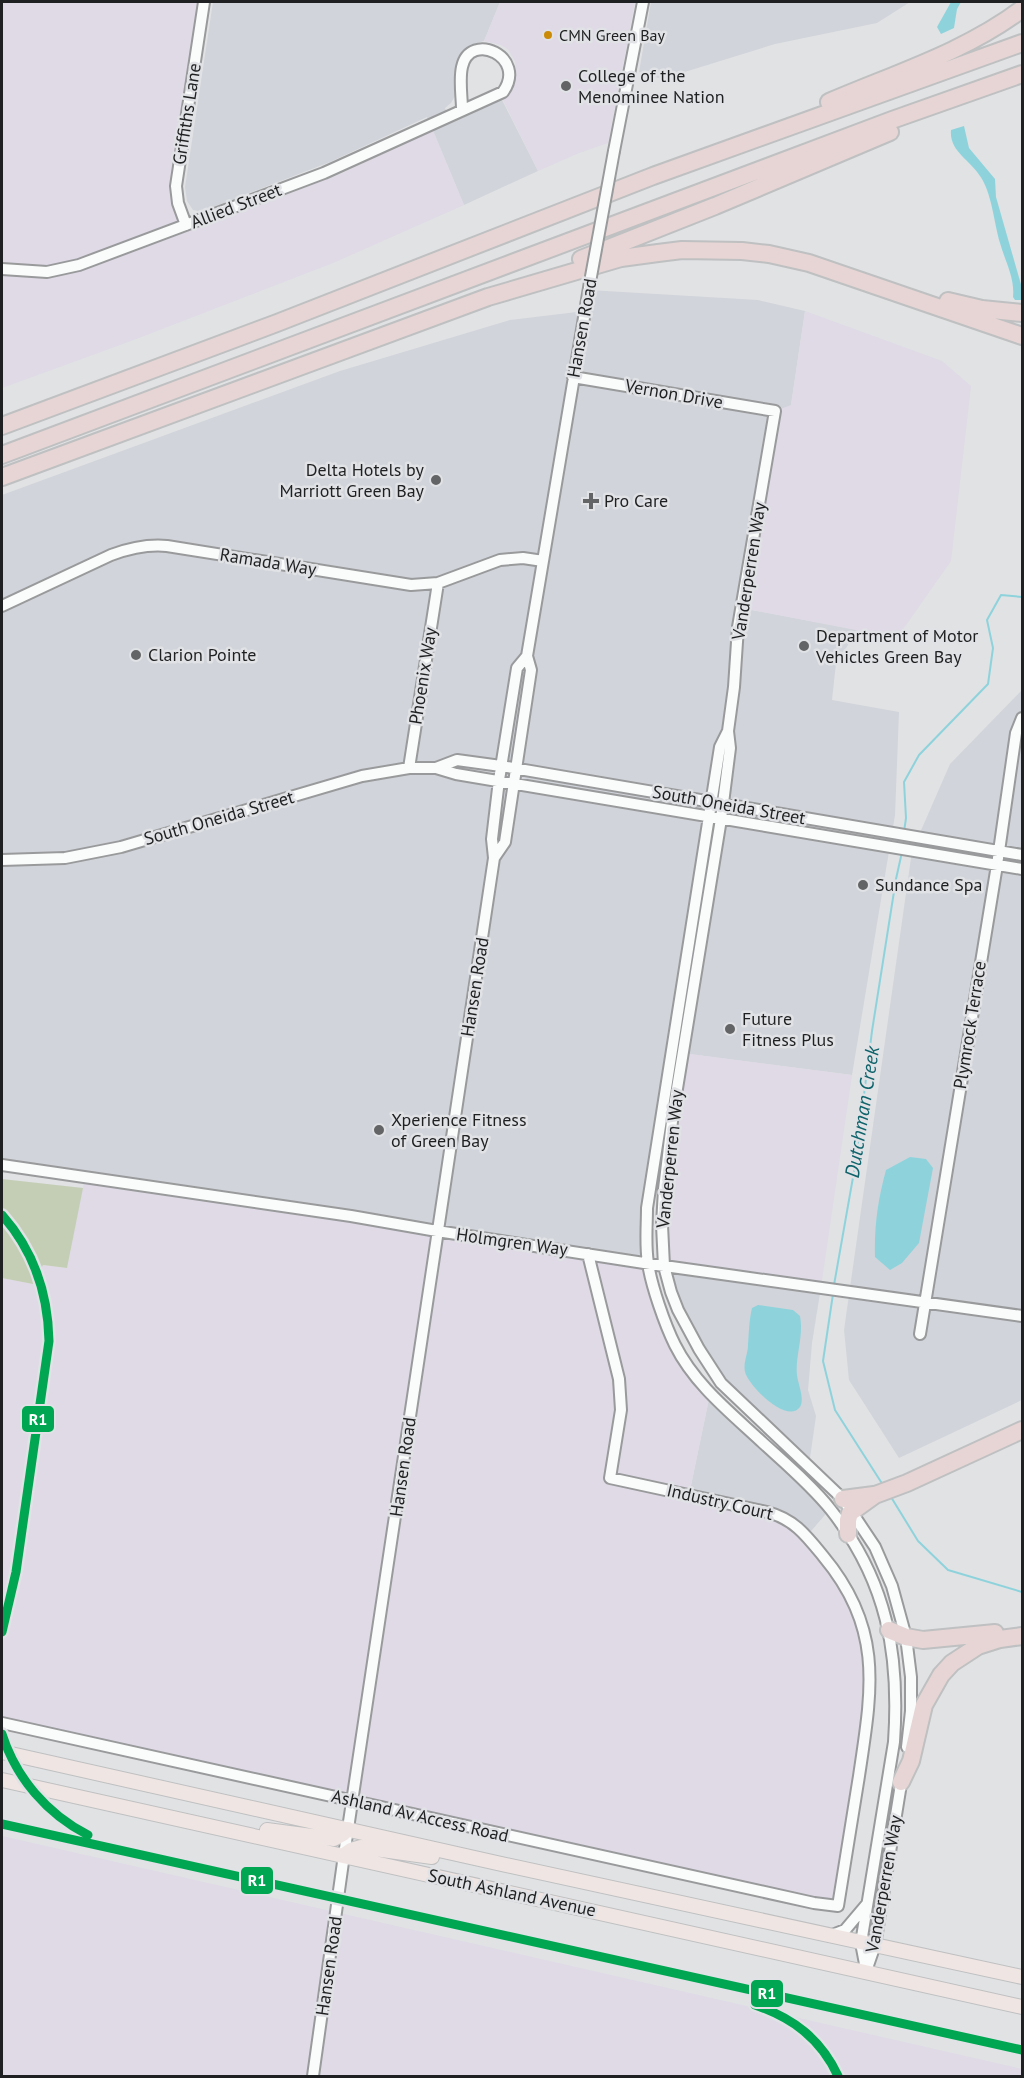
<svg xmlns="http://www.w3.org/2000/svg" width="1024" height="2078" font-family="'PT Sans',sans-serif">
<rect width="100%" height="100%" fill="#e1e2e4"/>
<path fill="#d1d4da" d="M213,2H500L484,41L470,45L460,56L455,71L457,92L451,103L445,108L452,122L501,98L538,171L464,205L427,117L330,162L213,207L198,211L193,210L187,201L185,187Z
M651,2H910L877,23L775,44L662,79L639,72Z
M589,290L758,300L805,311L791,405L742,608L858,630L836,663L832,700L899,712L895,815L852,1075L673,1052L647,1208L648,1263L2,1165V495L340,371L510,320L585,311Z
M1022,690V855L999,851L997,864L1022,869V1400L899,1458L849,1380L844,1330L912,851L950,764Z
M664,1266L821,1287L812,1343L808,1390L816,1416L809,1465L738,1401L699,1349Z
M710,1394L830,1509L806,1537L689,1495Z"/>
<path fill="#dfdae6" d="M2,2H199L172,186L175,211L184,233L338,175L433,130L464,205L333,263L131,341L2,388Z
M500,2H635L608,143L579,153L538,171L502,98L514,83L516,69L515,61L508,49L501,45L484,41Z
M805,311L942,361L971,386L951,561L897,638L741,608L775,411L791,405Z
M683,1053L852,1075L821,1287L664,1266L662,1225Z
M85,1177L648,1263L675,1345L710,1394L689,1495L780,1515L843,1583L869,1660L838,1906L2,1723V1278L33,1284L43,1265L67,1268Z
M2,1836L1022,2069V2076H2Z"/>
<path fill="#c4ceb5" d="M2,1179L83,1188L67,1268L43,1265L33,1284L2,1278Z"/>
<path fill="#8ed3dc" d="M951,2H961L957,9L954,28L941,34L937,27Z
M964,126L969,148L995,179L996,197L1022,288V300H1015L1013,297C1015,278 1005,261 1000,243C994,223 992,193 980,176C970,160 949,151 951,130Z
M910,1157L926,1159L933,1168L919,1243L902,1263L890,1270L875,1257C874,1227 878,1199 886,1170Z
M758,1305L793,1310L800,1316C804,1336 795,1356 797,1375C798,1384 805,1399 800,1407C787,1425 748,1385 745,1372C743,1362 748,1354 748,1345C749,1332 749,1321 752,1308Z"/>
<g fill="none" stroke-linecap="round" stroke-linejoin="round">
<path stroke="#8ed3dc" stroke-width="2" d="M904,832L906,818L904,782L919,755L988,684L993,648L987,620L1001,595L1022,597
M834,1285L855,1166L872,1031L896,879L902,852
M833,1294L823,1361L835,1410L883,1485
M891,1497L918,1541L948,1570L1022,1592"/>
<defs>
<path id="minor" d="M614,151L643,2
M186,225L178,203L176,186L204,2
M2,269L47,272L79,265L324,173L503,92C528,57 470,30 462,67C459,80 462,97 462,110
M573,377L775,411L738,627L734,687L728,731L730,748L721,819L673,1113L664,1189L662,1225L664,1266L671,1292L678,1310L699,1349L721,1383L843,1499L875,1547L892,1586L906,1637L911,1677V1711L907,1747
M2,606L111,555C130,548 147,544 167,546L411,585L438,583L500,560L523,558L543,561
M728,731L720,747L647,1208C647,1226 645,1245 648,1263C651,1285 665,1325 675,1345C695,1385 731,1413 763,1443C786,1464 812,1486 831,1510C887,1581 900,1654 894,1742L861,1943L866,1969
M409,768L438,583
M436,768L456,774L1022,869
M494,858L505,842L531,670L527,656L590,282
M2,860L65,858L121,847L362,776L409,768H436L457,760L501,766L1022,855
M2,1165L351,1216L437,1231L657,1265L1022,1316
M920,1334L997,865L1016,733L1022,718
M2,1723C272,1785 543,1843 814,1903L838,1906C845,1863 852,1819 859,1776C872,1689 884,1629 823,1556C806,1535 794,1519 767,1512L610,1478L621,1410L619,1379L588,1254
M830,1936L845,1930L867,1904
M866,1971L875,1945L902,1778
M313,2076L344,1855L494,858L492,839L499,780L517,668L527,656"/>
<path id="major" d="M2,1752L497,1863L1022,1977
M2,1780L1022,2007
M267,1830L334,1839L343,1834L348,1829
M344,1855L351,1850L361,1847L432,1857"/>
<path id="highway" d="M829,102C894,74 965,52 1022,9
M581,259L715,206L890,132
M948,301L982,309L1022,313
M2,426L277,323L653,176L1022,43
M2,455L892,120L1022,74
M2,477L488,297L621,258L658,253L682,250L742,251L769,254L809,263L1022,336
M843,1499L874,1495
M848,1534V1520L850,1513L875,1495L907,1483L1022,1430
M889,1630L906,1637L923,1640L995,1633
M901,1782L911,1761L924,1705L941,1675L952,1663L978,1646L1000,1639L1022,1636"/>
</defs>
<use href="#minor" stroke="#999a9b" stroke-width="14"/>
<use href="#major" stroke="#bfc0c1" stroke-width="16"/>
<use href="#highway" stroke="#bfc0c1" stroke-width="20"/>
<use href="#minor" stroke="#fafbfb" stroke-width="10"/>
<use href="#major" stroke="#efe5e3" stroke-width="14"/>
<use href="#highway" stroke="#e6d5d4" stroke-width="16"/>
<defs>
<path id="minor-bridge" d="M590,282L614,151"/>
</defs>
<use href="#minor-bridge" stroke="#999a9b" stroke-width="14" stroke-linecap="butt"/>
<use href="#minor-bridge" stroke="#fafbfb" stroke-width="10"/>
<defs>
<path id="rail-1" d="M2,1215C34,1251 48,1292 49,1341L16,1572L2,1632
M2,1734C16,1778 47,1814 88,1835
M2,1824L1022,2050
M755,2005C793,2018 821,2039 838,2076"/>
</defs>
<use href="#rail-1" stroke="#e0e2e5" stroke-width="14"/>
<use href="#rail-1" stroke="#00a651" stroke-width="9"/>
</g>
<circle fill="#cc8b07" stroke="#e0e2e5" stroke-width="2" cx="548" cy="35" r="5"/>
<g fill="#636465" stroke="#e0e2e5" stroke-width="2">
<circle cx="566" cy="86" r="6"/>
<circle cx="436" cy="480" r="6"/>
<path d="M588 492h6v6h6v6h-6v6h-6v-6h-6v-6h6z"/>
<circle cx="804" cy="646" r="6"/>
<circle cx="136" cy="655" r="6"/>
<circle cx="863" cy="885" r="6"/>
<circle cx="730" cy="1029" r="6"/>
<circle cx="379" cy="1130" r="6"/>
</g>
<g text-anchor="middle" stroke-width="5" stroke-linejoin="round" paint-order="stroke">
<g font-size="16" fill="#1f2021" stroke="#e0e2e5" text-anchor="start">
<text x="559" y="41">CMN Green Bay</text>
</g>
<g font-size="18" fill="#1f2021" stroke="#e0e2e5" text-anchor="start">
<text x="578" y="82">College of the<tspan x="578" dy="21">Menominee Nation</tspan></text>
<text x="424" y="476" text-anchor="end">Delta Hotels by<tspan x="424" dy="21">Marriott Green Bay</tspan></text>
<text x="604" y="507">Pro Care</text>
<text x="816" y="642">Department of Motor<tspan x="816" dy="21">Vehicles Green Bay</tspan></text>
<text x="148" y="661">Clarion Pointe</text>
<text x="875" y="891">Sundance Spa</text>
<text x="742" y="1025">Future<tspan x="742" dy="21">Fitness Plus</tspan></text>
<text x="391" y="1126">Xperience Fitness<tspan x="391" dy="21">of Green Bay</tspan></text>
</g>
<g font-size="18" fill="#1f2021" stroke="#e0e2e5">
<text transform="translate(187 114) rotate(-81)" y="6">Griffiths Lane</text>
<text transform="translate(236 206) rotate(-21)" y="6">Allied Street</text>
<text transform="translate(582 328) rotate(-80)" y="6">Hansen Road</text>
<text transform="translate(674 394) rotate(10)" y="6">Vernon Drive</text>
<text transform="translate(268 562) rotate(9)" y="6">Ramada Way</text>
<text transform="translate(749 571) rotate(-81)" y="6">Vanderperren Way</text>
<text transform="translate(423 676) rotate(-81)" y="6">Phoenix Way</text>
<text transform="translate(729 805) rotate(10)" y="6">South Oneida Street</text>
<text transform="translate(219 818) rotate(-16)" y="6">South Oneida Street</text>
<text transform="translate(475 987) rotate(-81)" y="6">Hansen Road</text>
<text transform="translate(970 1025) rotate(-81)" y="6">Plymrock Terrace</text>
<text transform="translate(670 1159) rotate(-84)" y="6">Vanderperren Way</text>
<text transform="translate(512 1242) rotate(8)" y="6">Holmgren Way</text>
<text transform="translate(403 1467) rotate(-82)" y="6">Hansen Road</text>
<text transform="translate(720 1502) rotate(13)" y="6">Industry Court</text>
<text transform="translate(420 1816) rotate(13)" y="6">Ashland Av Access Road</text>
<text transform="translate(884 1884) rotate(-80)" y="6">Vanderperren Way</text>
<text transform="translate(512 1893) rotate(12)" y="6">South Ashland Avenue</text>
<text transform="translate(329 1966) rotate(-82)" y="6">Hansen Road</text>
</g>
<g font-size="20" font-style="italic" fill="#0f636b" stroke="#e0e2e5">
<text transform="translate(862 1112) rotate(-81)" y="7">Dutchman Creek</text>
</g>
</g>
<g stroke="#e0e2e5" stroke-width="2">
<rect x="21" y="1405" width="34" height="28" rx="6" fill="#00a651"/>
<rect x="240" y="1866" width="34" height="29" rx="6" fill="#00a651"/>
<rect x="750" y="1979" width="34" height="29" rx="6" fill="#00a651"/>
</g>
<g font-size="16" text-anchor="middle" font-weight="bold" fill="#fff">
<text x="38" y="1425">R1</text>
<text x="257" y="1886">R1</text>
<text x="767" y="1999">R1</text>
</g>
<rect width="1024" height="2078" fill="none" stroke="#1f2021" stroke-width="6"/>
</svg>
